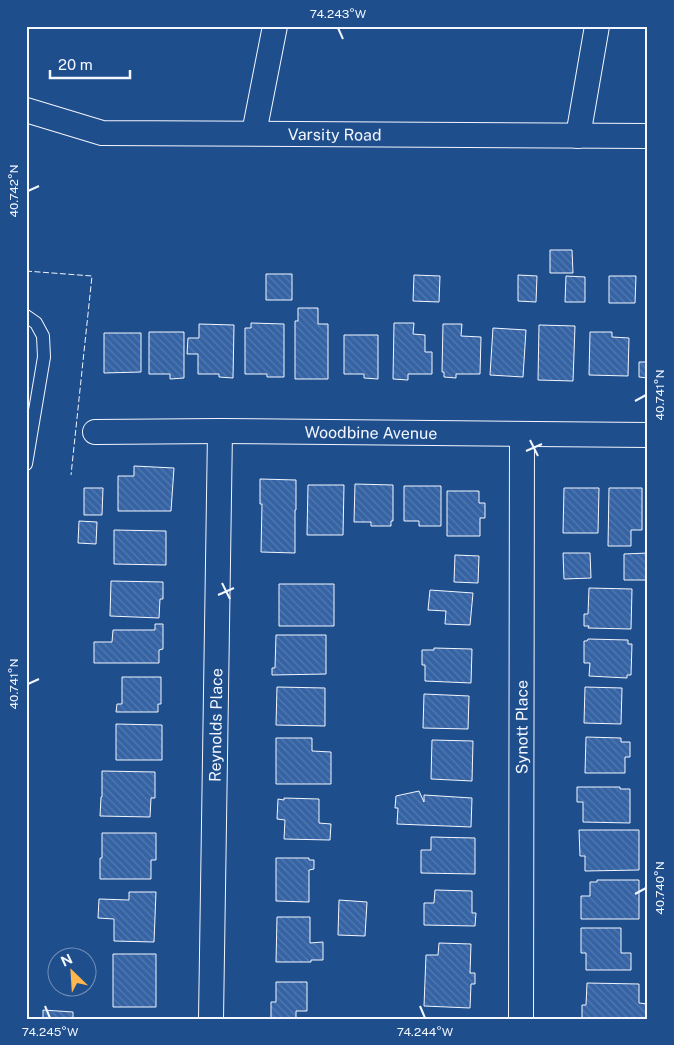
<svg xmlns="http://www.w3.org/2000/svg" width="674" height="1045" font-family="'Public Sans',sans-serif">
<defs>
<pattern id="building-back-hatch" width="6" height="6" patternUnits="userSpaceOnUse" patternTransform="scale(1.25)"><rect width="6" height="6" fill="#3563a3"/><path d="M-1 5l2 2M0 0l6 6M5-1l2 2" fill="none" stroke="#537ab1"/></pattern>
</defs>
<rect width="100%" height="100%" fill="#1f4e8c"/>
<path fill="url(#building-back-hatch)" stroke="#f2f6ff" d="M550,250H572L573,273H550Z
M266,274H292V300H266Z
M414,275L440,276L439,302L413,301Z
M518,275L537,276L536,302L518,301Z
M566,276L585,277V302H565Z
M609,276H636L635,303H609Z
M298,308H318V324H328V379H295V321H298Z
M251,323L284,324V377H267V374H245V328H251Z
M394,323H414L413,334L425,335V352H432V374H408V380L393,379Z
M199,324L234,325L233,378L219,377V374H198V354H187L188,338H199Z
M443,324H462L461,336L481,337L480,374H456V378L444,377V372H442Z
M539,325L575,326L573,381L538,380Z
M493,328L526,330L523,377L490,375Z
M149,332H184V378L170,379V374H149Z
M590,332H612V337L629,338L628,376L589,375Z
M104,333H141V372L104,373Z
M646,334H648V378L639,377V362H646Z
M344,335H378V379L364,378V374H344Z
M134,466L174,468L171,511H118V476H134Z
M260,479L296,480V510H295V553L261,552L262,504H260Z
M355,484L393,485V521H391V526H371V522H354Z
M308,485H344L343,535H307Z
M404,486H441V526H419V521H404Z
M84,488H103L102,515H84Z
M564,488H599L598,533H563Z
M609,488H642V530H631V546H608Z
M447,491H479V503H485V518H480V536H447Z
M79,521L97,522L96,544L78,543Z
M114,530L166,531V565L114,564Z
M563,553H590L591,578L564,579Z
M648,553V580H624V554Z
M455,555L479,556L478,583L454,582Z
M111,581L163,582V599H160L159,618L110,616Z
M279,584H334V626H279Z
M589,588L632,589L631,629L588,628L589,626H584V614H588Z
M430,590L473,593L470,625L445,624L446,611L428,610Z
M155,624H163V649L159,650V663H94V642H112L113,630H155Z
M276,635H326V674L272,675V668H275Z
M588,639L628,640V644H632L631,675H627V678L589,676L590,663H584V641H587Z
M434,648L472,649L471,683L425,681V665H422V650H434Z
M122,677H161V704H158V712H116L117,704H122Z
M277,687L325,688V726L276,725Z
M585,687L622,688L621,724L584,723Z
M424,694L469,696L468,729L423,728Z
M116,724L162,725V760H116Z
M586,737L621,738V742H630V757H625V773H585Z
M276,738H312V751L331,752V784H276Z
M432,740L473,741L472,781L431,779Z
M102,771L155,772V798H151L150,817L100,816L101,797H102Z
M577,787H620V789H630V823L583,822V802H577Z
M419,791L424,802V795L472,798L471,827L397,824L398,808H395L396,796Z
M284,798L319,799V823L331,824L330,840L284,839L285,820L277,819L278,799L284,800Z
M579,830H639V870L585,871V856H580Z
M102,833H156V860H151V879H100V858H102Z
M431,837L475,838V874L421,873V850H431Z
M276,858H309V860H314V869L309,870V902L276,901Z
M597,880H639V919H581V896H590V882H597Z
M435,890L472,891V913H476L475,926L424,925V903H434Z
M129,892H156L154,942L114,941V919L98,918L99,899L129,900Z
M339,900L367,902L365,936L338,935Z
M277,917H310V943L323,942V960H311V962H276Z
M581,928H621V953H631V970H586V953H581Z
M439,943L471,944L470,973H475V984H471L470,1008L424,1006L426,955H438Z
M113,954H156V1007H113Z
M276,982H307V1011H296V1019H271V1002H276Z
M587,983L639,984V1003L648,1004V1019L582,1018V1005H586Z
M43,1010L73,1012V1019H43Z"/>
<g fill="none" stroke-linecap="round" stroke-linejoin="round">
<defs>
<path id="lane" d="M26,316L36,323L43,336L44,357L26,464"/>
<g id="street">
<path id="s1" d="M26,110L102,133L648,136"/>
<path d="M254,133L275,26"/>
<path d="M578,136L597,26"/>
<path id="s2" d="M95,432L220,431L648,435"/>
<path id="s3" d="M211,1019L220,431"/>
<path id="s4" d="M521,1019L522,434"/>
</g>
</defs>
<use href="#lane" stroke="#f2f6ff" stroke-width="14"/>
<use href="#street" stroke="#f2f6ff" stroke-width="26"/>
<use href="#lane" stroke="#1f4e8c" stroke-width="12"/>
<use href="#street" stroke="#1f4e8c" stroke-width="24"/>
<path stroke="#f2f6ff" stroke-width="1" stroke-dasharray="6 2.5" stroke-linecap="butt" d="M26,271L92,276L71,475"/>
</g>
<path fill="none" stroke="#f2f6ff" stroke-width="2" d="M338,28L343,39M28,191L39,186M635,401L646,395M530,440L538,456M526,451L542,444M222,583L230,599M218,595L234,588M28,684L39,679M635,894L646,888M45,1006L50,1018M420,1006L425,1018"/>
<g text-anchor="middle" stroke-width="4" stroke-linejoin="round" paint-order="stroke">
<g font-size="16" fill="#f2f6ff" stroke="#1f4e8c">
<text dy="6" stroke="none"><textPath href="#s1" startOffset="312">Varsity Road</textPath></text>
<text dy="6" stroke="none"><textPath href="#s2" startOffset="276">Woodbine Avenue</textPath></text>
<text dy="6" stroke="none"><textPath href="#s3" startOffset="294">Reynolds Place</textPath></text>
<text dy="6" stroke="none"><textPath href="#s4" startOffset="292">Synott Place</textPath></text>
</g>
</g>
<rect width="674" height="1045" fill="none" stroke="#1f4e8c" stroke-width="55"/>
<g transform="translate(72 972) rotate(335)"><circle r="24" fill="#1f4e8c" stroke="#7391ba"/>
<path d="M0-4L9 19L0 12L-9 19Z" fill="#ffb74d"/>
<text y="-8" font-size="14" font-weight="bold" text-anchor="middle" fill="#f2f6ff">N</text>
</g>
<path d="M50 70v8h80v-8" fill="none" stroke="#f2f6ff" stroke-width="2.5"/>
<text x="58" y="70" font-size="15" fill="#f2f6ff" stroke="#1f4e8c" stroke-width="4" paint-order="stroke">20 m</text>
<rect x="28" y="28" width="618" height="990" fill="none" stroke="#f2f6ff" stroke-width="2"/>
<g font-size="12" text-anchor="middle" fill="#f2f6ff">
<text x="338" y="18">74.243°W</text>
<text transform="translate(14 191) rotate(-90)" y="4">40.742°N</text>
<text transform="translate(660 395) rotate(-90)" y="4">40.741°N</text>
<text transform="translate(14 684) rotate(-90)" y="4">40.741°N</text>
<text transform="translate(660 888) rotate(-90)" y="4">40.740°N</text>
<text x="50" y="1036">74.245°W</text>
<text x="425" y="1036">74.244°W</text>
</g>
</svg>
